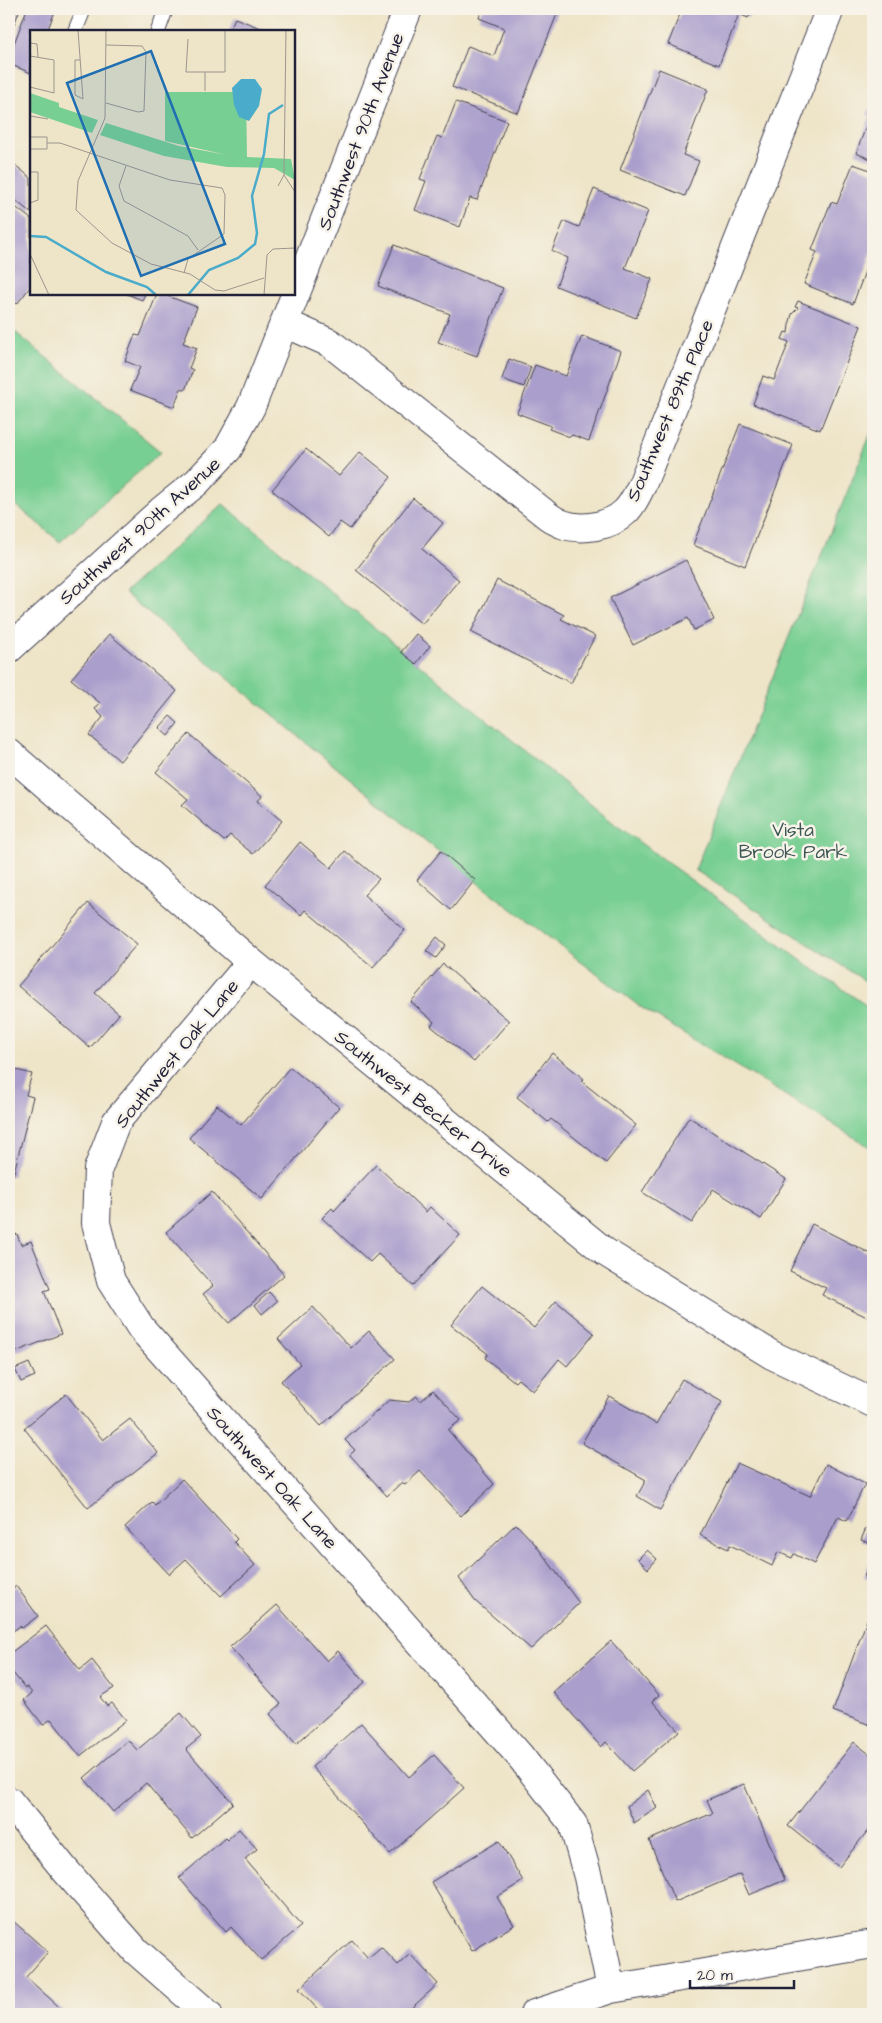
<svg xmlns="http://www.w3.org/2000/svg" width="882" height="2023" font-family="'Architects Daughter',sans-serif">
<rect width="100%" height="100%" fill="#f7f3e8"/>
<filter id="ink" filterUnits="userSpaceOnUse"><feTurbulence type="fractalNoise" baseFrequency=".02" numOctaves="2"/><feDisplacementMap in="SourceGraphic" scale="10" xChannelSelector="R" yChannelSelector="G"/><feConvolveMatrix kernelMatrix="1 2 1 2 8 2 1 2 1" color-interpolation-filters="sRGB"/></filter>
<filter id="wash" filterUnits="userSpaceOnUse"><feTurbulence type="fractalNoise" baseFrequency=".0096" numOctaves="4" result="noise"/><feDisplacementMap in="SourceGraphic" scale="20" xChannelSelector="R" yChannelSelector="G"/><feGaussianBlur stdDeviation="1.12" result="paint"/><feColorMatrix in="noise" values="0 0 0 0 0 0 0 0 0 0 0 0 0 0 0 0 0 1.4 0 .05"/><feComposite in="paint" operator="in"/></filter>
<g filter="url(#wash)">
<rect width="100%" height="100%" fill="#eee4c7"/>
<path fill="#78cf93" stroke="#4d7867" d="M9,327L161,452L60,542L9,499Z
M873,428V986L695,870Z
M223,504L616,825L806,964L873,1010V1149L639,1006L466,874L124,593Z"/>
<g id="blocks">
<path fill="#aa9fcc" d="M9,9H20L9,38Z
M27,9H56L47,31H31V73L9,64V57Z
M482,9H559L518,113L452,87L468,46L494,56L504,28L479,18Z
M682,9H755L748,18L739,14L719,65L668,44Z
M235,18L268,31H229Z
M659,69L708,89L683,155L699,161L685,196L620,170Z
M873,98V160L856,153L870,116L867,115Z
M456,102L507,121L477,200L470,198L460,227L415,210L426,181L420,179L437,136L442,138Z
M9,160L31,178V213L9,195Z
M853,164L873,171V250L853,304L804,284L817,252L812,250L831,202L837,204Z
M594,189L648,211L625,268L652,279L636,318L556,286L568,258L552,251L564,221L579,227Z
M9,202L31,219V286L17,304L9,298Z
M394,245L503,288L477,356L438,342L450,314L378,286Z
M127,294H145L142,300Z
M157,294H162L197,307L183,343L197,348L189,368L193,370L185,390L181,388L174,407L130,390L140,367L125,361L135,335L140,336Z
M798,301L861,326L820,430L753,404L763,376L774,380L789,342L782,339L785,332L788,333L789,325L792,314L798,308L795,307Z
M582,336L621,351L589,441L572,435L570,437L549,429L551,426L517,413L535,365L566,376Z
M509,359L531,367L524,387L502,379Z
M740,424L793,445L745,566L693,545Z
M306,449L339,476L360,452L391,477L350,529L340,522L329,537L272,490Z
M413,498L443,523L422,549L459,580L422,624L356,570Z
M686,560L714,620L694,630L688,618L633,645L610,598Z
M497,580L564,615L561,619L595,636L571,683L471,632Z
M109,634L177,691L120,761L89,735L103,717L95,709L100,703L71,679Z
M416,634L430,646L416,664L401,652Z
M170,716L178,723L168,736L159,728Z
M189,734L262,796L258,801L282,821L253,854L230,835L224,841L182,805L188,799L156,772Z
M300,842L331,868L345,851L379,879L364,895L405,930L373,967L305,910L301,915L265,885Z
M441,851L475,880L451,910L417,880Z
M88,903L137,944L95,993L119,1014L90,1048L18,986Z
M437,937L446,945L436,958L426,951Z
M443,964L509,1021L474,1062L431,1026L434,1022L411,1002Z
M552,1053L584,1079L581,1081L636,1125L606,1163L551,1119L548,1122L517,1097Z
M290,1067L339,1107L262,1199L189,1138L217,1105L241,1125Z
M9,1068L32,1074L26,1095L33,1097L13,1176L9,1175Z
M689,1117L786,1179L761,1219L713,1189L692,1223L642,1192Z
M376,1165L426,1212L430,1207L460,1235L413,1286L378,1254L370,1262L322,1218L332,1208L334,1211Z
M212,1192L284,1275L229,1323L203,1294L213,1286L166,1232Z
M9,1224L11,1236L17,1234L21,1245L31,1241L50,1289L44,1291L61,1334L13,1353L9,1342Z
M812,1224L873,1255V1320L822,1295L826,1288L790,1271Z
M482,1286L534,1328L556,1301L594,1333L567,1366L559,1359L533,1391L518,1379L515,1382L485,1358L488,1354L451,1325Z
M269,1292L277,1301L262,1314L255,1305Z
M313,1307L351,1348L369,1331L395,1359L321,1426L281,1381L300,1364L278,1339Z
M29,1363L35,1376L21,1382L15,1369Z
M682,1379L722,1402L660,1510L637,1496L646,1480L582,1443L609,1396L656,1424Z
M433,1390L461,1420L448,1430L494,1484L461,1516L420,1471L405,1485L402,1482L387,1496L350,1455L355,1450L345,1440L389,1400L409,1402L416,1396L421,1401Z
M66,1394L103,1440L130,1419L158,1453L88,1508L24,1428Z
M737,1463L810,1496L826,1464L865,1484L847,1521L838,1517L814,1564L794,1554L792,1558L778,1552L772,1566L730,1545L728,1549L700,1535Z
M182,1479L237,1539L234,1542L255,1565L221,1596L186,1559L169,1574L125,1527L152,1502L155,1505Z
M516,1524L535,1544L579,1603L531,1649L475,1601L459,1578Z
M866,1528L873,1531L872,1544L861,1540Z
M647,1550L657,1559L648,1569L638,1559Z
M873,1554V1580L864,1577Z
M16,1586L38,1616L22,1628L20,1626L9,1634V1588L11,1590Z
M873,1604V1726L833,1711Z
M277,1605L327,1661L338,1651L365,1682L296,1744L270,1714L281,1704L230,1647Z
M46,1626L80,1670L92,1660L114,1688L100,1697L107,1706L112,1703L126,1720L80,1756L51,1719L43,1725L24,1700L32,1693L27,1687L25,1688L9,1668V1654Z
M611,1641L659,1695L652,1701L679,1731L632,1771L606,1742L601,1747L553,1692Z
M181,1713L201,1737L186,1749L233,1803L192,1838L146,1783L113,1812L84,1778L128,1740L137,1750Z
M361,1723L409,1777L434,1755L464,1788L390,1854L312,1767Z
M854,1742L873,1757V1824L839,1867L788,1826Z
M744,1784L785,1880L749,1895L740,1874L675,1902L649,1840L713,1813L707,1800Z
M648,1790L657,1808L634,1823L627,1806Z
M239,1829L257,1849L245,1859L301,1926L261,1960L231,1927L226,1932L179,1878L225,1838L227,1840Z
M499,1841L523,1881L497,1897L514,1925L472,1951L431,1882Z
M12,1920L48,1952L26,1977L67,2014H9V1923Z
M352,1940L368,1958L381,1947L398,1965L410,1954L438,1984L405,2014H358L355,2011L352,2014H322L299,1989Z"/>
</g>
</g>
<g filter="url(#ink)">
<use href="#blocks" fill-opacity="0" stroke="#413f50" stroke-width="1"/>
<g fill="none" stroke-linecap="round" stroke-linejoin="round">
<defs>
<path id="lane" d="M75,31L84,9
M158,31L166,9"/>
<path id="street" d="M285,323L330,343L548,516C552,519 557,522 562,524C581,531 610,527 625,512C633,505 637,494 642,485L830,9
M9,649L161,511L197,482L228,449L251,407L408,9
M9,753L251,962L605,1252L772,1355L873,1403
M251,962L116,1122L98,1169L96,1223L111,1281L141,1328L520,1756L573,1824L588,1877L611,1989
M9,1801L65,1870L136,1951L208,2014
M534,2014L611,1989L873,1944"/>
</defs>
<use href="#lane" stroke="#413f50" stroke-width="16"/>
<use href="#street" stroke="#413f50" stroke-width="30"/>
<use href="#lane" stroke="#fff" stroke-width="14"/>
<use href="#street" stroke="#fff" stroke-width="28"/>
</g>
</g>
<g text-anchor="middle" stroke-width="5" stroke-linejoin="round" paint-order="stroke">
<g font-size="19" fill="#22223b" stroke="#f7f3e8">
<text transform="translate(360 131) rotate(-69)" y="7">Southwest 90th Avenue</text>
<text transform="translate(669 410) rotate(-67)" y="7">Southwest 89th Place</text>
<text transform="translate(139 530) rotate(-42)" y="7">Southwest 90th Avenue</text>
<text transform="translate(176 1053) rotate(-51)" y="7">Southwest Oak Lane</text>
<text transform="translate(424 1103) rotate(39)" y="7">Southwest Becker Drive</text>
<text transform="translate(273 1477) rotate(48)" y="7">Southwest Oak Lane</text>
</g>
<g font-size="19" fill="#3c5655" stroke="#f7f3e8">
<text x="793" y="836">Vista<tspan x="793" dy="22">Brook Park</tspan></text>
</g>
</g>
<g transform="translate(30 30)">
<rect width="265" height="265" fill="#eee4c7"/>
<path d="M135,62H216L217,127L261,129L265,150L244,138L197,137L134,126L70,105L76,93L149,116L197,125L135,111ZM0,63L29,73V77L68,90L62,103L0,82Z" fill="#78cf93"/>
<path d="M211,49H225L232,59L229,76L219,91L209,87L204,75L202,58Z" fill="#4aacca"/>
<path fill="none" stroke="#4aacca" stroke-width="2.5" d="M0,206L16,207L76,242L117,257L126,265M158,265L179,240L208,228L225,214L227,203L222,166L234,124L239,84L253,75"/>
<path fill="none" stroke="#9c968f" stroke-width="1" d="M9,0H45M48,0L53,69L45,65V30H50M76,0L75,88L48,151L46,180L82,213L121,234L160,244L185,260L194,261L234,248M158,9L156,42H195V0M0,13L7,14L8,27M0,26L24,30V63L0,57M175,42V61M76,73L108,82L114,81L116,22L112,16L76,15M0,86L18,89M0,107H17V119H0M17,113H30L140,150L192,158L195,165L194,204L158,229L154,243M96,136L89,156L94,171L158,206L168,220M0,142H8V170L0,173M254,145L265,162M248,156L254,145L256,0M0,224L19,265M234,265L237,225L243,219L265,218"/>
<path fill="#1f6fb2" fill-opacity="0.15" stroke="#1f6fb2" stroke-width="2.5" d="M121,21L195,214L111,246L37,53Z"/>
<rect width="265" height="265" fill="none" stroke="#22223b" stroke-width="2.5"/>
</g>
<rect width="882" height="2023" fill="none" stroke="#f7f3e8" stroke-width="30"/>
<path d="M690 1980v8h104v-8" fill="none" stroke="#22223b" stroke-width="2.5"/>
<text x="697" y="1980" font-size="15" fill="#22223b" stroke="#f7f3e8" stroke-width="4" paint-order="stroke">20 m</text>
</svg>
